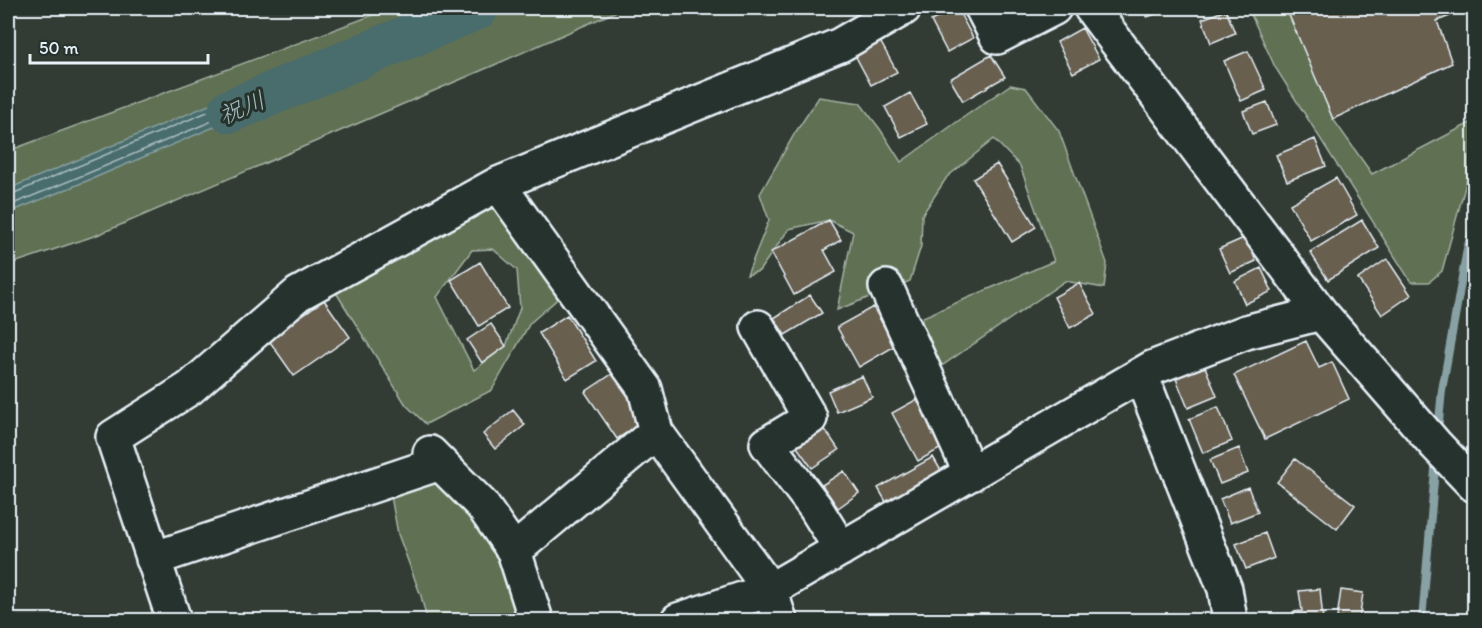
<svg xmlns="http://www.w3.org/2000/svg" width="1482" height="628" font-family="Itim,'Klee One',sans-serif">
<rect width="100%" height="100%" fill="#333c34"/>
<filter id="ink" filterUnits="userSpaceOnUse"><feTurbulence type="fractalNoise" baseFrequency=".0167" numOctaves="2"/><feDisplacementMap in="SourceGraphic" scale="12" xChannelSelector="R" yChannelSelector="G"/><feConvolveMatrix kernelMatrix="1 2 1 2 8 2 1 2 1" color-interpolation-filters="sRGB"/></filter>
<g filter="url(#ink)">
<path fill="#607152" stroke="#a4b1a5" stroke-width="1.5" fill-rule="evenodd" d="M392,8H624L492,66L97,235L8,265V151Z
M1248,8H1289L1333,119L1372,174L1474,121V154L1442,271L1429,282H1411L1275,67Z
M1010,85L1026,88L1059,131L1107,263L1104,288L1065,281L943,365L912,343L923,317L1054,261L1020,166L994,139L947,177L922,215L921,246L910,281L837,310L853,232L829,220L789,229L759,271L747,275L769,220L760,194L795,133L819,97L860,103L880,129L901,162L961,119Z
M498,184L562,295L530,323L492,390L426,424L406,405L327,278ZM493,249L517,270L520,308L506,346L474,370L437,297L472,250Z
M440,463L462,484L536,620H427L421,596L398,534L388,480Z"/>
<path fill="#486c6c" stroke="#88a1a4" stroke-width="1.5" d="M293,70L280,99L94,178L8,213V189Z"/>
<g fill="none" stroke-linecap="round" stroke-linejoin="round">
<path stroke="#a8bcc0" stroke-width="1.5" d="M8,194H12L274,84L278,86L274,95L91,172L8,206"/>
<path stroke="#88a1a4" stroke-width="8" d="M1438,431L1442,390L1467,249L1474,223
M1422,620L1436,458"/>
<path stroke="#486c6c" stroke-width="44" d="M230,111L477,8"/>
</g>
<path fill="#675e50" stroke="#e8f1f8" stroke-width="1.5" d="M957,8L973,38L947,52L931,21Z
M1143,8H1173L1147,17Z
M1286,8H1458L1460,12L1437,21L1452,63L1333,119Z
M1226,10L1235,33L1211,43L1202,19Z
M1082,28L1099,59L1073,73L1057,42Z
M880,41L897,72L871,85L855,55Z
M1248,51L1266,90L1241,101L1224,61Z
M991,55L1005,77L963,101L950,79Z
M910,93L927,124L901,137L885,107Z
M1267,102L1276,125L1252,134L1243,111Z
M1315,139L1326,166L1287,181L1276,155Z
M997,164L1036,227L1012,242L973,179Z
M1336,178L1357,215L1311,241L1290,204Z
M829,220L841,240L824,250L836,272L794,295L771,252Z
M1362,220L1379,248L1328,280L1310,252Z
M1246,237L1256,261L1230,273L1219,249Z
M1387,259L1411,295L1382,315L1358,279Z
M480,262L508,308L479,326L451,280Z
M1261,268L1272,291L1245,304L1235,281Z
M1079,283L1096,314L1070,328L1054,297Z
M810,295L822,313L785,335L774,318Z
M324,300L350,337L294,376L268,339Z
M873,307L895,346L859,367L837,327Z
M567,315L596,361L567,379L539,333Z
M491,324L506,346L482,363L467,340Z
M1306,341L1319,368L1332,362L1349,399L1265,439L1234,375Z
M1203,362L1217,396L1188,408L1174,374Z
M618,370L650,418L617,439L585,392Z
M862,376L872,397L837,412L828,391Z
M921,397L947,445L918,461L892,413Z
M1218,407L1232,441L1203,453L1189,419Z
M513,410L525,425L495,449L483,434Z
M824,428L839,450L812,468L797,447Z
M1239,448L1248,473L1220,484L1210,460Z
M933,457L944,476L889,507L878,488Z
M1295,459L1355,505L1337,529L1277,482Z
M844,471L859,493L838,508L822,485Z
M1248,487L1258,512L1230,523L1220,499Z
M1265,533L1274,558L1246,569L1236,544Z
M1320,589L1323,620H1293V612L1302,611L1299,591Z
M1341,590L1363,593L1359,620L1337,618Z"/>
<g fill="none" stroke-linecap="round" stroke-linejoin="round">
<defs>
<path id="minor" d="M982,8L997,37L1054,8
M1091,8L1321,313L1435,444L1474,485
M498,184L645,389L656,432L770,590L780,620
M886,287L971,474
M758,327L810,418L767,444L815,507L841,549
M1141,375L1225,589L1230,620
M430,453L482,505L514,551L536,620
M514,551L656,432
M153,559L440,463
M174,620L113,437L190,388L298,294L498,184L840,45L904,8
M678,620L770,590L1152,368L1246,332L1321,313"/>
</defs>
<use href="#minor" stroke="#e8f1f8" stroke-width="38"/>
<use href="#minor" stroke="#26332d" stroke-width="33"/>
</g>
</g>
<g text-anchor="middle" stroke-width="6" stroke-linejoin="round" paint-order="stroke">
<g font-size="24" font-style="italic" fill="#a8bcc0" stroke="#26332d">
<text transform="translate(242 108) rotate(-23)" y="8">祝川</text>
</g>
</g>
<rect width="1482" height="628" fill="none" stroke="#26332d" stroke-width="30"/>
<rect x="15" y="15" width="1452" height="598" fill="none" stroke="#e8f1f8" stroke-width="2" filter="url(#ink)"/>
<path d="M30 54v9h178v-9" fill="none" stroke="#e8f1f8" stroke-width="3"/>
<text x="39" y="54" font-size="18" fill="#e8f1f8" stroke="#26332d" stroke-width="4.5" paint-order="stroke">50 m</text>
</svg>
